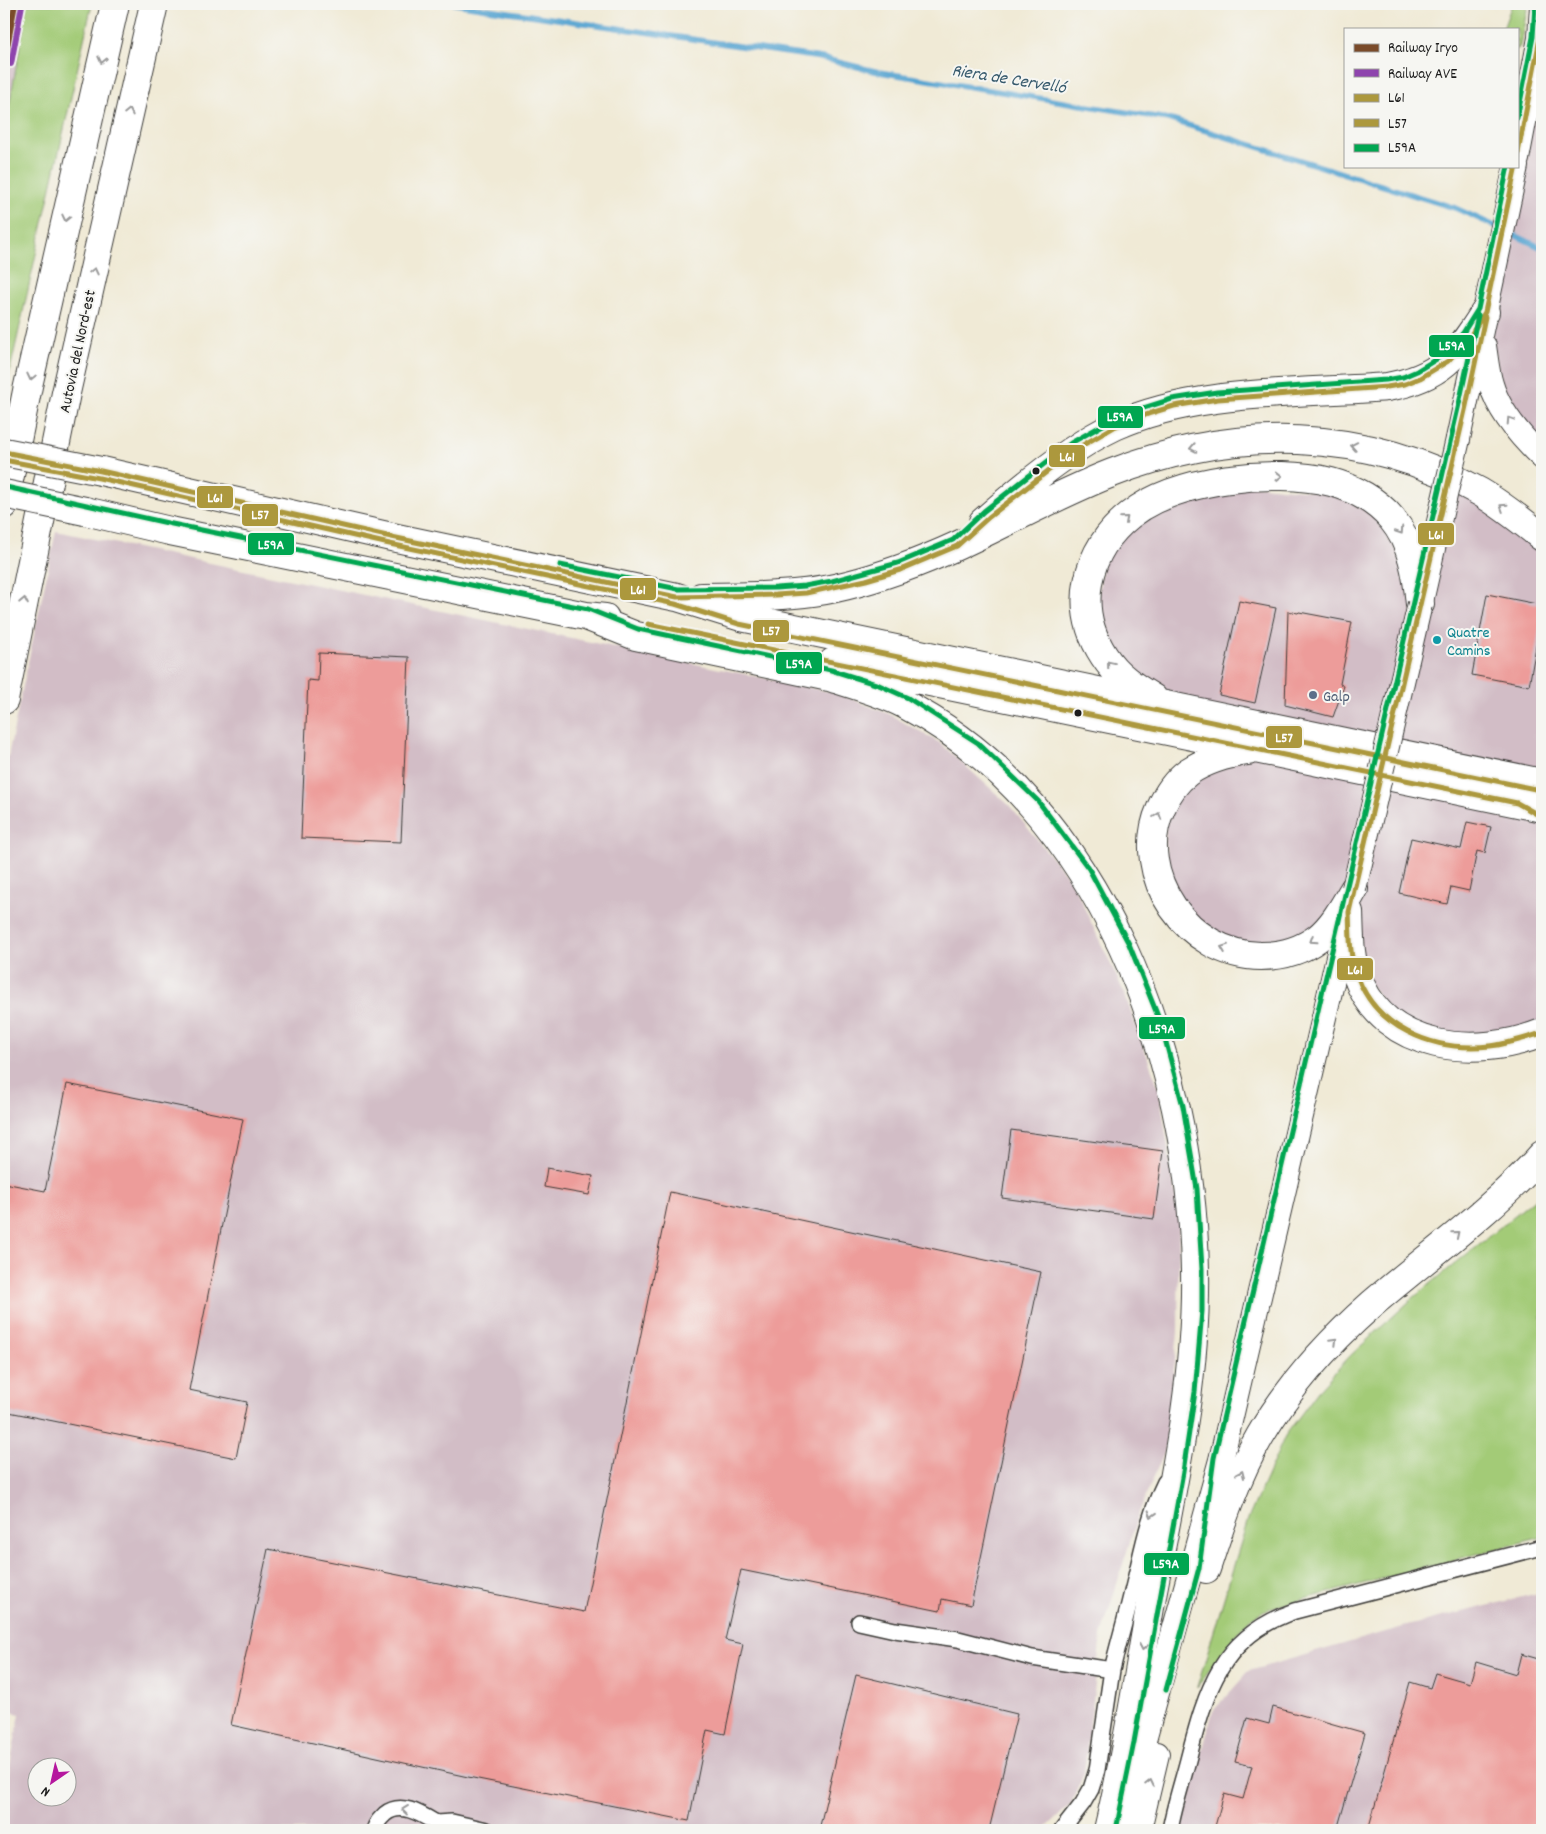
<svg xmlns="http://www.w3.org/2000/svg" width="1546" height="1834" font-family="Dekko,sans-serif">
<rect width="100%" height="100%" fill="#f6f6f2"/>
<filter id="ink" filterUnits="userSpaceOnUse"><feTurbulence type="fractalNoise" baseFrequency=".02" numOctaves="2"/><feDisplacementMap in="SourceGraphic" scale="10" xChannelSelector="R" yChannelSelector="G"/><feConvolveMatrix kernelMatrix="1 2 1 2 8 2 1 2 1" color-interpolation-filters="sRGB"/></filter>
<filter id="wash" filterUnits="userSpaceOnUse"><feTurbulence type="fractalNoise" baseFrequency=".0096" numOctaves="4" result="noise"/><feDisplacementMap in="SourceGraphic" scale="20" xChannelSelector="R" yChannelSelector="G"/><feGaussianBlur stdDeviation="1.12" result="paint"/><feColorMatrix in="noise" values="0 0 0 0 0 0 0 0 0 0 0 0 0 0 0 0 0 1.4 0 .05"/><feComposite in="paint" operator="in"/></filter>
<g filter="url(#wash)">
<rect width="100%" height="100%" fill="#f0ead6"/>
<path fill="#d2bdc6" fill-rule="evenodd" d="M4,19L24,24L4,134Z
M1542,103V457L1509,419L1485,312L1523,145Z
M1450,479L1542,537V1033L1529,1038L1404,1031L1328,928L1253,956L1168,900L1164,799L1231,754L1093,634L1106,539L1217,481L1366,497L1417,577Z
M56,531L836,693L889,714L940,743L1009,805L1072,882L1123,990L1159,1089L1179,1220L1178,1332L1165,1450L1138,1515L1101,1636L1084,1773L1071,1804L1044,1830H4V1796L20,1714L4,1710V775ZM38,1766H68V1796H38Z
M1542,1592V1830H1181L1213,1711L1249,1671L1403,1627Z"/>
<path fill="#a3cb77" stroke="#60744a" d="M4,4H92L4,397V134L24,24L4,19Z
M1512,4H1528L1520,46L1517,50V29H1503Z
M1542,1193V1537L1270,1608L1251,1618L1229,1643L1197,1687L1248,1519L1285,1436L1321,1387L1350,1356L1413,1298Z"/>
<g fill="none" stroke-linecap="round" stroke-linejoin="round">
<path stroke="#58a5d1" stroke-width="5.5" d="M455,4L821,58L879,72L1168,119L1455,208L1497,227
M1508,232L1542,248"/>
</g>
<g id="blocks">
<path fill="#ed9c9a" d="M1487,594L1542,605V613L1529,686L1472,675Z
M1239,601L1276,608L1255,703L1219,695Z
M1288,611L1298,613L1299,612L1352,622L1340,684L1344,686L1333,717L1285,705Z
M319,653L409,657L401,842L301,838L308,680L318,681Z
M1467,822L1491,827L1485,853L1477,851L1469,891L1451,887L1447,904L1399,893L1411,838L1461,849Z
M67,1084L243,1119L189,1390L247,1402L236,1458L4,1411V1183L45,1191Z
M1011,1130L1163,1151L1154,1219L1002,1198Z
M547,1168L593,1176L589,1195L544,1187Z
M670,1192L1041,1272L971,1605L942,1599L940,1611L741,1570L725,1640L743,1644L725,1734L707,1730L689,1821L468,1777L231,1725L268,1549L584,1612Z
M1521,1654L1542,1660V1830H1368L1410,1682L1430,1688L1435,1673L1470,1683L1476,1662L1516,1674Z
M856,1675L1017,1714L989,1830H819Z
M1273,1707L1365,1733L1337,1830H1214L1224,1794L1243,1799L1252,1766L1235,1762L1247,1718L1269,1724Z"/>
</g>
</g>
<g filter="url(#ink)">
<use href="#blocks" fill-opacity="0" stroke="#3c3b38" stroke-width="1"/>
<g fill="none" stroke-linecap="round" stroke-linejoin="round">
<defs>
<path id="street" d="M859,1622L895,1630L958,1639L1032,1658L1112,1670L1097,1770L1091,1789L1083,1803L1062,1830
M1112,1670C1118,1644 1126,1618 1132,1592C1142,1553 1147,1519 1165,1482
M436,1823L452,1822L487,1830
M374,1830C377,1822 379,1820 385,1814C401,1801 421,1814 436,1823L438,1830
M1170,1830C1174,1807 1182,1783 1188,1760C1206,1690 1221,1636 1295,1611L1542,1547"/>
<path id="primary" d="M1517,159L1540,38L1542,5
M1484,346C1486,358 1487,372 1491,384C1499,412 1521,437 1542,457
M1458,439L1516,166
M1422,597L1443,504
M1121,1824L1221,1460L1345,927
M1139,1830L1157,1754"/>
<path id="highway" d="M101,471L387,536L677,597L741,617L1542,783
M4,505L28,386L115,4
M85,511L170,531L586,616L605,618
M983,522C1020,489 1070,447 1115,426C1196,389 1299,394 1387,387C1440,378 1458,355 1485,312
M701,597C735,597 770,597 804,593C836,590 869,580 900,569C974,543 1040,501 1112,473C1234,425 1365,427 1480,492C1502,505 1522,521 1542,537
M586,616L636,636L829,677C854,685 880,692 904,704C1102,806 1191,1060 1195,1270C1197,1378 1173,1485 1153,1590C1139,1670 1127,1751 1108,1830
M833,662L1542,808
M1153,698C1134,687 1116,675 1104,656C1072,607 1086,550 1130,515C1177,478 1274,468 1331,482C1354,488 1377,501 1392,519C1412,543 1417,574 1420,604
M4,700L66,393L154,4
M1248,751C1227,754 1206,760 1188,772C1176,781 1167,794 1161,808C1131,875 1189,956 1261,956C1281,956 1302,950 1318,938C1334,925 1344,906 1354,889
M1349,912C1350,934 1349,956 1357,976C1384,1052 1477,1059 1542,1033
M1206,1569C1221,1523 1236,1477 1260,1436C1289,1386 1329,1342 1372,1304C1429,1255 1492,1211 1542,1155"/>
</defs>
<use href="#street" stroke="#3c3b38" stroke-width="18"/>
<use href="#primary" stroke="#3c3b38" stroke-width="26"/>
<use href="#highway" stroke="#3c3b38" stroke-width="30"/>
<use href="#street" stroke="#fff" stroke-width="15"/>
<use href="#primary" stroke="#fff" stroke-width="24"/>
<use href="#highway" stroke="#fff" stroke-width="28"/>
<defs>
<path id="primary-bridge" d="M1443,504L1458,439
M1354,889L1420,604"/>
<path id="highway-bridge" d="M4,452L101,471
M4,494L85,511"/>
</defs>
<use href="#primary-bridge" stroke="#3c3b38" stroke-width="26" stroke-linecap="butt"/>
<use href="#highway-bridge" stroke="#3c3b38" stroke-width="30" stroke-linecap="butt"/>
<use href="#primary-bridge" stroke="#fff" stroke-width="24"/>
<use href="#highway-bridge" stroke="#fff" stroke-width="28"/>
<defs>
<path id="bus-1" d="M1517,158L1540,38L1542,5
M1485,317L1466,406L1349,912C1350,931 1349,951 1355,969C1372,1028 1433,1052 1490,1046C1508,1044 1525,1038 1542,1033
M4,452L101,471L387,536L677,597L776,595L806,593L866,580L900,570L957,546L989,517L1076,449L1114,427L1151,413L1174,406L1218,399L1387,387L1405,384L1420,378L1448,361L1469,338L1485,312L1516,166
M648,624L1517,803L1542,817"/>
<path id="bus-2" d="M4,460L99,478L385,543L675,604L739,624L1540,790"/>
<path id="bus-3" d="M1517,118L1533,37L1535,5
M6,487L172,524L588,609L638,629L831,670L879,685L908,698L978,743L1038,801L1089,869L1129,944L1161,1024L1183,1106L1197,1189L1202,1269V1311L1195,1392L1183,1472L1134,1742L1116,1830
M560,565L678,589L776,588L805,586L832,581L898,563L953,540L984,511L1071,443L1110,421L1131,412L1172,399L1217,392L1386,380L1403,377L1417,371L1443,355L1463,333L1478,309L1508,166
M1166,1690L1199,1568L1214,1458L1459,404L1478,315"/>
</defs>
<use href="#bus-1" stroke="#f6f6f2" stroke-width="9"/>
<use href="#bus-2" stroke="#f6f6f2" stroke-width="9"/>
<use href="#bus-3" stroke="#f6f6f2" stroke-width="9"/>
<use href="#bus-1" stroke="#ac983d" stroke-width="5"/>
<use href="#bus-2" stroke="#ac983d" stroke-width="5"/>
<use href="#bus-3" stroke="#00a651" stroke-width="5"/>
<defs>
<path id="rail-1" d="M4,63L15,4"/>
<path id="rail-2" d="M11,64L22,5"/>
</defs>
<use href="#rail-1" stroke="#f6f6f2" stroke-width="10"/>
<use href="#rail-2" stroke="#f6f6f2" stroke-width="10"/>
<use href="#rail-1" stroke="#7a4b2a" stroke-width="6"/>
<use href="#rail-2" stroke="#8e44ad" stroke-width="6"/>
</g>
<defs><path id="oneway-chevron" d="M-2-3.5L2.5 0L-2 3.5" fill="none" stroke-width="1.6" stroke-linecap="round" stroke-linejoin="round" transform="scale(1.25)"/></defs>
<g stroke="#999">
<use href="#oneway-chevron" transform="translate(102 60) rotate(103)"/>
<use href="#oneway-chevron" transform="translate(129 112) rotate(-77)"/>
<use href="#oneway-chevron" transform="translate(66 218) rotate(103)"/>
<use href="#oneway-chevron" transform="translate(94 271) rotate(-77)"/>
<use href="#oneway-chevron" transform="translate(31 377) rotate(103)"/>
<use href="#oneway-chevron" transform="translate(1510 420) rotate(-123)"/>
<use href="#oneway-chevron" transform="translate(1354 446) rotate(-169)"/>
<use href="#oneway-chevron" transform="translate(1193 448) rotate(169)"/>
<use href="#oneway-chevron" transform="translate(1279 476)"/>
<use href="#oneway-chevron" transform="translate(1503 507) rotate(-147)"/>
<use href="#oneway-chevron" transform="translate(1125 519) rotate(-41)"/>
<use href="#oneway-chevron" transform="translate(1400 531) rotate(57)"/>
<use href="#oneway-chevron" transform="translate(24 601) rotate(-79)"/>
<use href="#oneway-chevron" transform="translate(1110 664) rotate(-130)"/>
<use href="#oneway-chevron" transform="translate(1158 816) rotate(-72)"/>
<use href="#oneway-chevron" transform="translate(1313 940) rotate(147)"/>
<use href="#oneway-chevron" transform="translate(1224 948) rotate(-159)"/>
<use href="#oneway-chevron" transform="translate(1456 1234) rotate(-40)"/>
<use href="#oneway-chevron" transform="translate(1334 1341) rotate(-45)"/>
<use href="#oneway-chevron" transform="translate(1241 1474) rotate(-66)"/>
<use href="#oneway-chevron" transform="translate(1152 1514) rotate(107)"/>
<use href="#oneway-chevron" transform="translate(1143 1647) rotate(100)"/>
<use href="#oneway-chevron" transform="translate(1150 1783) rotate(-77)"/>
<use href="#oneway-chevron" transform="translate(405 1810) rotate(-173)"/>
</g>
</g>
<g fill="#1c1c1c" stroke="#f6f6f2" stroke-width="2">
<circle cx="1036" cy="471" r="4.5"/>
<circle cx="1078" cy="713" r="4.5"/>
</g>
<circle fill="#0f9aa8" stroke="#f6f6f2" stroke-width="2" cx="1437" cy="640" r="5"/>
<circle fill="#5c6f8a" stroke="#f6f6f2" stroke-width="2" cx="1313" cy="695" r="5"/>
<g text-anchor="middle" stroke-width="4" stroke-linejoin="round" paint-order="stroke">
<g font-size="16" fill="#1c1c1c" stroke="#f6f6f2">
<text transform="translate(76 351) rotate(-78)" y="6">Autovia del Nord-est</text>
</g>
<g font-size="16" fill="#0d838f" stroke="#f6f6f2" text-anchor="start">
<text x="1447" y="637">Quatre<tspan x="1447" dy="18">Camins</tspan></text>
</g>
<g font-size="16" fill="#4e5e75" stroke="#f6f6f2" text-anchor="start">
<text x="1323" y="701">Galp</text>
</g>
<g font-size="18" font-style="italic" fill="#375a6d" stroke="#f6f6f2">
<text transform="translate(1009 78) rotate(9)" y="6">Riera de Cervelló</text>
</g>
</g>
<g stroke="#f6f6f2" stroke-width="2">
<rect x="1428" y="334" width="47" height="24" rx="5" fill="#00a651"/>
<rect x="1097" y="405" width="47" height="24" rx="5" fill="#00a651"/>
<rect x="1048" y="444" width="38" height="24" rx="5" fill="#ac983d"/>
<rect x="196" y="485" width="38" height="24" rx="5" fill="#ac983d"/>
<rect x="241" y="503" width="38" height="24" rx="5" fill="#ac983d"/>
<rect x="1417" y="522" width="38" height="24" rx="5" fill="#ac983d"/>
<rect x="247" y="532" width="48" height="24" rx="5" fill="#00a651"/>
<rect x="619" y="577" width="38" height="24" rx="5" fill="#ac983d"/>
<rect x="752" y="619" width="38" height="24" rx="5" fill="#ac983d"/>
<rect x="775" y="651" width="48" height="24" rx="5" fill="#00a651"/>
<rect x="1265" y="725" width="38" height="24" rx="5" fill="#ac983d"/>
<rect x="1336" y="957" width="38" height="24" rx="5" fill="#ac983d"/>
<rect x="1138" y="1016" width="48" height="24" rx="5" fill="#00a651"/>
<rect x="1143" y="1552" width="47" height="24" rx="5" fill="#00a651"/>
</g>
<g font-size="14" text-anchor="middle" font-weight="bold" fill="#fff">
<text x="1452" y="350">L59A</text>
<text x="1120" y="421">L59A</text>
<text x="1067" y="461">L61</text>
<text x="215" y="502">L61</text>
<text x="260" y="519">L57</text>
<text x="1436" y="539">L61</text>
<text x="271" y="549">L59A</text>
<text x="638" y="594">L61</text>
<text x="771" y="635">L57</text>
<text x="799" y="668">L59A</text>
<text x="1284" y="742">L57</text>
<text x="1355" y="974">L61</text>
<text x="1162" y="1033">L59A</text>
<text x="1166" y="1568">L59A</text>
</g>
<rect width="1546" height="1834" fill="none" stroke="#f6f6f2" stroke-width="20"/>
<rect x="1344" y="28" width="175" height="140" fill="#f6f6f2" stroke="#9f9f9c"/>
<rect x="1354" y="44" width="25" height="8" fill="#7a4b2a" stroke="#9f9f9c"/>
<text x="1388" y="52" font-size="15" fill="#1c1c1c">Railway Iryo</text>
<rect x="1354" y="69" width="25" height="8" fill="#8e44ad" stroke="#9f9f9c"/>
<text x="1388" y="78" font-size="15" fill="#1c1c1c">Railway AVE</text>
<rect x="1354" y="94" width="25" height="8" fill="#ac983d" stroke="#9f9f9c"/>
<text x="1388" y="102" font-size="15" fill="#1c1c1c">L61</text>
<rect x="1354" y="119" width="25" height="8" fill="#ac983d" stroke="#9f9f9c"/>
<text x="1388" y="128" font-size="15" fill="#1c1c1c">L57</text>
<rect x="1354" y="144" width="25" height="8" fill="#00a651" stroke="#9f9f9c"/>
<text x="1388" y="152" font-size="15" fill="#1c1c1c">L59A</text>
<g transform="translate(52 1782) rotate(214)"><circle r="24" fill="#f6f6f2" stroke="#9f9f9c"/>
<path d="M0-4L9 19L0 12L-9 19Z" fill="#b5179e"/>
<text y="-8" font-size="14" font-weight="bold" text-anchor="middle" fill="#1c1c1c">N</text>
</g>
</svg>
